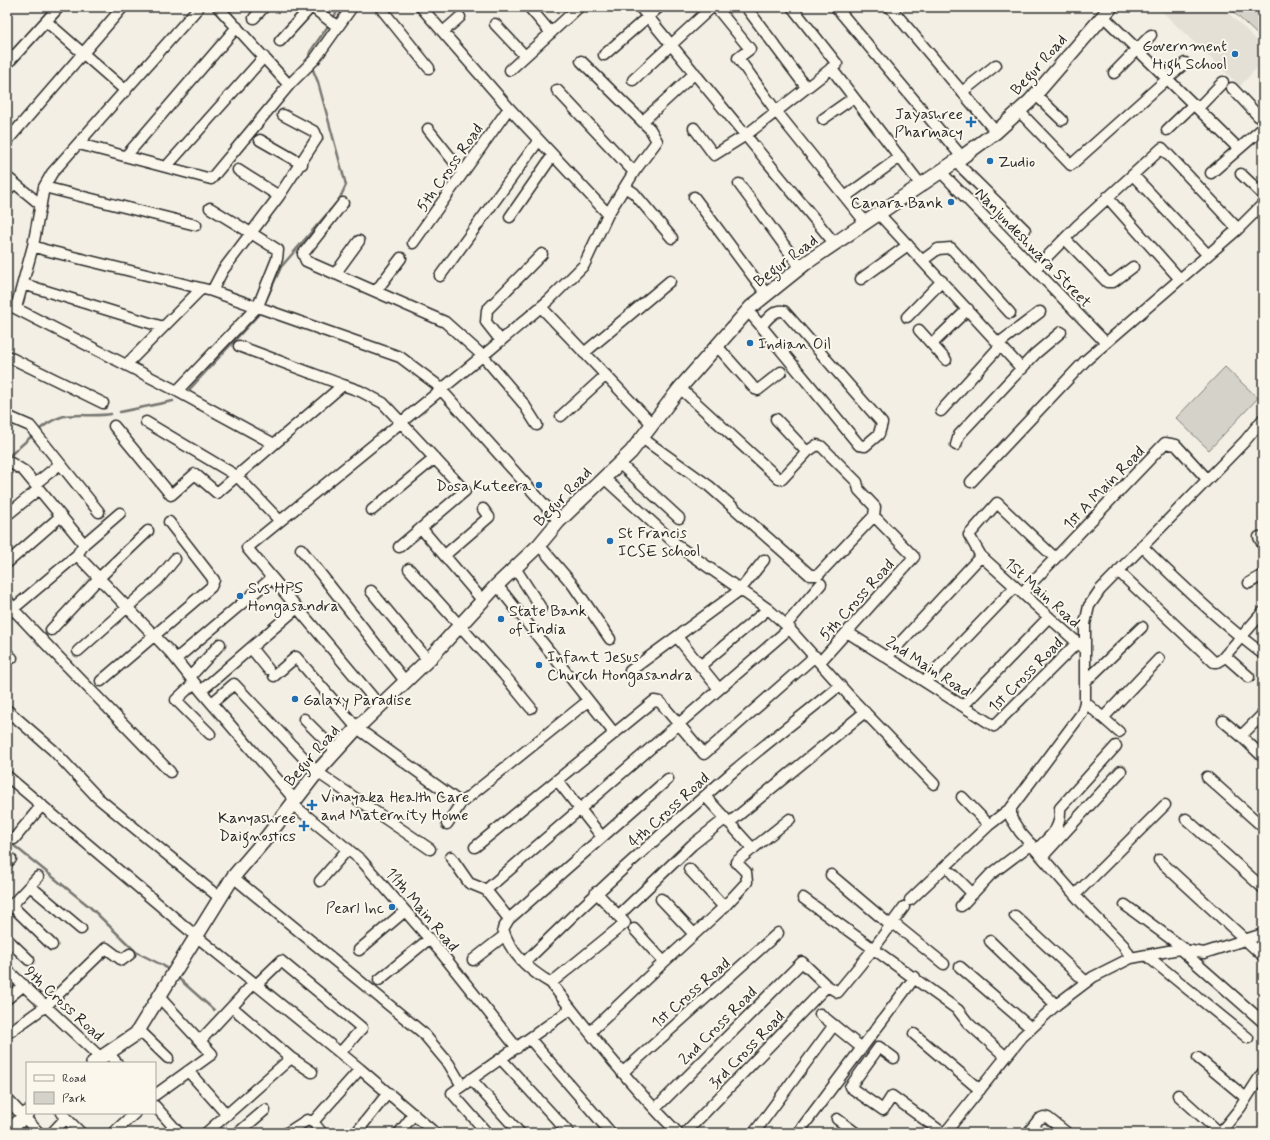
<svg xmlns="http://www.w3.org/2000/svg" width="1270" height="1140" font-family="Mynerve,sans-serif">
<rect width="100%" height="100%" fill="#f3efe4"/>
<filter id="ink" filterUnits="userSpaceOnUse"><feTurbulence type="fractalNoise" baseFrequency=".025" numOctaves="2"/><feDisplacementMap in="SourceGraphic" scale="8" xChannelSelector="R" yChannelSelector="G"/><feConvolveMatrix kernelMatrix="1 2 1 2 8 2 1 2 1" color-interpolation-filters="sRGB"/></filter>
<g filter="url(#ink)">
<path fill="#e4e0d6" d="M1157,7H1222L1263,46V61L1240,86Z"/>
<path fill="#d5d2c9" stroke="#807e7a" d="M1228,7H1263V40Z
M1225,367L1258,398L1209,450L1176,418Z"/>
<g fill="none" stroke-linecap="round" stroke-linejoin="round">
<path stroke="#787772" stroke-width="2.5" d="M333,18L340,7
M308,60L310,52L328,26
M266,300L281,267L339,200L346,185L318,82L313,70
M188,391L259,314
M120,412L173,401
M37,432C43,426 52,420 61,417C72,413 96,417 111,414
M7,458L33,435
M7,840L90,907L136,952L164,966L170,972
M177,977L214,1010"/>
<defs>
<path id="minor" d="M199,7L52,173L44,187L33,246L45,250L212,291L400,357L436,384L559,521
M218,7L289,85
M312,7L338,27
M380,7L429,68
M421,7L509,108L608,214
M529,7L551,33
M640,7L835,244
M716,7L750,49L738,58L776,111L866,223
M746,7L806,87
M836,7L962,157
M890,7L996,132
M1103,16L1238,148
M254,18L264,7
M47,22L126,91
M495,24L525,56
M443,32L460,17
M280,41L311,7
M604,55L659,7
M7,64L59,7
M831,68L921,185
M510,70L579,7
M1114,73L1151,35
M633,80L712,7
M1232,88L1263,121
M557,90L634,172
M962,92L996,65
M1035,94L1062,120
M1198,108L1223,82
M1019,111L1071,165L1185,63
M823,119L853,98
M643,121L695,73
M694,128L714,155L746,135L837,64L792,7
M428,129L463,173
M1167,130L1194,104
M260,140L302,164
M7,141L123,7
M79,144L211,179L289,85L315,59L352,7
M126,156L237,27
M956,162L1025,230
M166,167L264,57
M238,170L279,196
M941,172L1105,342
M1211,173L1263,128
M1241,174L1263,195
M1133,175L1207,254
M7,177L41,205
M739,184L801,268
M44,187L196,225
M625,187L634,193L672,238
M7,191L14,183
M694,197L767,295
M845,197L900,157
M1107,197L1179,278
M343,203L303,254L306,261L445,322L483,356L523,403L537,425
M210,208L251,233L279,196L317,138L315,132L283,115
M879,214L1022,369
M510,217L553,155
M1065,239L1107,282H1113L1133,267
M413,243L509,108
M923,260L938,249L951,248L1010,313
M1035,269L1077,226L1162,148L1238,229
M335,274L359,241
M440,276L539,140
M861,279L908,245
M23,284L163,327
M376,291L401,258
M7,304L177,391L274,444
M541,307L652,424
M16,308L33,246
M748,311L761,326L859,445L865,446L879,434L882,423L784,311C774,309 767,320 761,326
M907,317L942,281
M919,330L946,360
M501,341L486,322L487,310L542,254
M999,343L1040,312
M932,344L968,309
M239,346L343,385
M717,346L755,389L758,390L781,372
M584,353L670,281
M7,356L103,403
M126,365L201,289
M680,388L779,479H782L808,451
M177,391L258,306L277,259L278,250L251,233L223,270L212,291
M941,411L1001,345
M7,416L30,426L99,512
M561,416L606,375
M776,419L804,449L808,451L817,445L821,446L857,482L859,490L875,507L874,516L914,557L820,662
M146,422L237,476L280,521
M114,426L171,495L195,474L217,493L343,385L360,391L383,403L465,491L399,547
M642,438L709,486L810,575H818L874,516
M956,445L959,435L1035,354L1061,332
M619,463L679,518
M7,464L11,463L24,471L84,544L77,555L7,614
M604,478L678,546L768,609L786,625L853,700L934,784
M971,482L1085,361L1238,229L1263,204
M35,484L60,464
M372,510L435,458
M7,515L39,489
M421,528L483,601
M1259,537L1263,545
M84,544L120,513
M539,545L573,585L610,639
M1142,546C1180,584 1220,622 1263,654
M301,549L405,681
M77,555L171,653L201,691L295,800
M445,555L489,517L483,509
M1055,558L997,503L969,535L981,556L1081,646
M7,563L61,516
M515,568L541,608
M409,569L504,675L531,708
M1118,571L1214,662H1217L1222,659L1263,612
M1249,583L1263,575
M497,585L611,729L612,734
M371,591L428,660
M1022,593L1165,443L1176,445L1207,479
M7,599L13,609L46,644L170,772
M786,625L821,584
M51,630L99,578L148,531
M847,632L994,726L1077,643
M677,637L719,689
M251,648L268,669
M78,651L157,581L175,559
M7,653L12,658
M1225,656L1249,677
M887,657L981,556
M176,659L272,578
M700,666L768,609
M630,671L740,590L764,560
M274,676L296,657L357,728L461,803
M190,677L220,644
M101,681L211,587L214,580L169,522
M925,681L1015,587
M1085,682L1142,627
M194,683L176,700L210,734
M201,691L297,608
M1085,702L1119,732
M212,703L234,684L317,772L430,849
M380,706L247,548L491,349L549,300L584,265L608,214L634,172L657,141L650,129L581,61
M963,706L1049,617
M7,710L53,750L98,798L220,898
M1263,714L1241,736L1263,757
M1103,718L1159,659
M304,719L336,751
M1223,721L1241,736
M7,776L196,936L360,1069L435,1133
M1207,777L1263,827
M668,779L509,919L503,929C510,953 530,971 551,983C591,1035 632,1087 678,1133
M557,780L602,837
M705,796L753,849
M962,797L989,825
M292,804L361,860L439,950L517,1048
M1186,819L1263,888
M729,823L865,712
M447,824L461,803L588,701
M14,839L42,805
M475,847L654,701L660,702L704,754L815,656
M1036,850C1051,835 1061,830 1060,808L1116,746
M451,857L469,883L486,890L509,919
M1042,857L1121,771
M1159,860L1263,956
M7,863L11,859
M689,869L724,907
M952,873L973,894
M831,875L890,925
M233,877L423,1033L449,1064L462,1086
M320,881L348,849
M30,886L81,929
M486,890L790,628
M1075,895L1165,805
M803,898L958,1010L968,1023L1006,1057
M661,899L694,934
M910,900L989,825L1011,808
M11,905L52,945
M1125,905L1186,950
M961,906L990,875L1031,844
M8,909L38,877
M618,916L692,845L725,819
M1015,916L1086,982
M892,922L944,964
M634,929L664,962L724,907L747,882L746,872L736,862L790,819
M7,939L29,960
M990,941L1056,1005
M1180,949L1263,1022
M359,950L405,911
M1146,955L1248,1038
M1131,958L1124,946L1082,903L1020,832L1011,818V808L1082,713L1085,702V624L1089,606L1100,590L1245,441L1263,419
M473,960L505,935
M524,963C590,898 659,835 729,775C765,744 804,715 840,685
M960,967L1031,1028
M7,970L101,1058
M379,980L429,939
M551,983L625,923L596,892
M256,985L281,961L362,1028L340,1053
M7,999L24,985
M820,1014L862,1048
M139,1030L168,1058
M11,1031L46,1006L106,948L122,960L130,954
M590,1032L664,962
M914,1034L980,1090
M530,1039L611,1133
M200,1041L254,983
M109,1054L117,1063
M291,1058L312,1072
M894,1058L879,1047L850,1087L883,1110L892,1096L943,1133
M1198,1058L1246,1098
M501,1059L569,1133
M188,1071L227,1115
M622,1073L778,933
M471,1079L520,1133
M155,1095L212,1054L159,997
M1178,1095L1220,1133
M7,1099L39,1133
M155,1106L179,1133
M655,1109L802,962L827,986L838,992L874,948L904,907
M61,1113L81,1133
M837,1119L856,1133
M313,1122L360,1069
M313,1122L322,1133
M52,1133L66,1118
M113,1133L135,1113
M206,1133L291,1058L232,1007
M238,1133L265,1110
M287,1133L307,1120L313,1122
M356,1133L388,1093
M399,1133L414,1114
M487,1133L452,1093L571,1009
M685,1133L827,986
M754,1133L834,1025
M798,1133L915,977
M945,1133L1022,1037L1056,1005L1093,977L1131,958L1179,949L1204,953L1263,934
M1028,1133L1039,1119L1044,1117L1048,1118L1067,1133
M1220,1133L1240,1108L1263,1072"/>
<path id="major" d="M93,1063L136,1034L233,877L263,842L317,772L357,728L431,657L497,585L539,545L559,521L631,452L680,388L751,307L806,263L962,157L996,132L1030,101L1111,7
M8,1133L27,1113"/>
</defs>
<use href="#minor" stroke="#2b2b2b" stroke-width="13"/>
<use href="#major" stroke="#2b2b2b" stroke-width="16"/>
<use href="#minor" stroke="#fbf7ec" stroke-width="10"/>
<use href="#major" stroke="#fbf7ec" stroke-width="13"/>
</g>
</g>
<g fill="#1f6fb2" stroke="#fbf7ec" stroke-width="1.5">
<circle cx="1235" cy="54" r="4"/>
<path d="M969 116h4v4h4v4h-4v4h-4v-4h-4v-4h4z"/>
<circle cx="990" cy="161" r="4"/>
<circle cx="951" cy="202" r="4"/>
<circle cx="750" cy="343" r="4"/>
<circle cx="539" cy="485" r="4"/>
<circle cx="610" cy="541" r="4"/>
<circle cx="240" cy="596" r="4"/>
<circle cx="501" cy="619" r="4"/>
<circle cx="539" cy="665" r="4"/>
<circle cx="295" cy="699" r="4"/>
<path d="M310 799h4v4h4v4h-4v4h-4v-4h-4v-4h4z"/>
<path d="M302 820h4v4h4v4h-4v4h-4v-4h-4v-4h4z"/>
<circle cx="392" cy="907" r="4"/>
</g>
<g text-anchor="middle" stroke-width="4" stroke-linejoin="round" paint-order="stroke">
<g font-size="16" fill="#2b2b2b" stroke="#fbf7ec" text-anchor="start">
<text x="1227" y="51" text-anchor="end">Government<tspan x="1227" dy="18">High School</tspan></text>
<text x="963" y="119" text-anchor="end">Jayashree<tspan x="963" dy="18">Pharmacy</tspan></text>
<text x="998" y="167">Zudio</text>
<text x="943" y="208" text-anchor="end">Canara Bank</text>
<text x="758" y="349">Indian Oil</text>
<text x="531" y="491" text-anchor="end">Dosa Kuteera</text>
<text x="618" y="538">St Francis<tspan x="618" dy="18">ICSE school</tspan></text>
<text x="248" y="593">Svs HPS<tspan x="248" dy="18">Hongasandra</tspan></text>
<text x="509" y="616">State Bank<tspan x="509" dy="18">of India</tspan></text>
<text x="547" y="662">Infant Jesus<tspan x="547" dy="18">Church Hongasandra</tspan></text>
<text x="303" y="705">Galaxy Paradise</text>
<text x="321" y="802">Vinayaka Health Care<tspan x="321" dy="18">and Maternity Home</tspan></text>
<text x="296" y="823" text-anchor="end">Kanyashree<tspan x="296" dy="18">Daignostics</tspan></text>
<text x="384" y="913" text-anchor="end">Pearl Inc</text>
</g>
<g font-size="16" fill="#2b2b2b" stroke="#fbf7ec">
<text transform="translate(1038 64) rotate(-48)" y="6">Begur Road</text>
<text transform="translate(449 167) rotate(-55)" y="6">5th Cross Road</text>
<text transform="translate(1034 247) rotate(46)" y="6">Nanjundeshwara Street</text>
<text transform="translate(785 260) rotate(-37)" y="6">Begur Road</text>
<text transform="translate(1103 487) rotate(-46)" y="6">1st A Main Road</text>
<text transform="translate(562 496) rotate(-46)" y="6">Begur Road</text>
<text transform="translate(1043 592) rotate(42)" y="6">1St Main Road</text>
<text transform="translate(856 599) rotate(-48)" y="6">5th Cross Road</text>
<text transform="translate(929 666) rotate(33)" y="6">2nd Main Road</text>
<text transform="translate(1025 674) rotate(-45)" y="6">1st Cross Road</text>
<text transform="translate(311 755) rotate(-49)" y="6">Begur Road</text>
<text transform="translate(668 809) rotate(-42)" y="6">4th Cross Road</text>
<text transform="translate(423 909) rotate(50)" y="6">11th Main Road</text>
<text transform="translate(690 992) rotate(-41)" y="6">1st Cross Road</text>
<text transform="translate(65 1003) rotate(43)" y="6">9th Cross Road</text>
<text transform="translate(717 1025) rotate(-45)" y="6">2nd Cross Road</text>
<text transform="translate(746 1049) rotate(-46)" y="6">3rd Cross Road</text>
</g>
</g>
<rect width="1270" height="1140" fill="none" stroke="#fbf7ec" stroke-width="24"/>
<rect x="12" y="12" width="1246" height="1116" fill="none" stroke="#2b2b2b" stroke-width="1.5" filter="url(#ink)"/>
<rect x="26" y="1062" width="130" height="52" fill="#fbf7ec" stroke="#a8a59f"/>
<rect x="34" y="1075" width="20" height="6" fill="#fbf7ec" stroke="#a8a59f"/>
<text x="62" y="1082" font-size="12" fill="#2b2b2b">Road</text>
<rect x="34" y="1092" width="20" height="12" fill="#d5d2c9" stroke="#a8a59f"/>
<text x="62" y="1102" font-size="12" fill="#2b2b2b">Park</text>
</svg>
